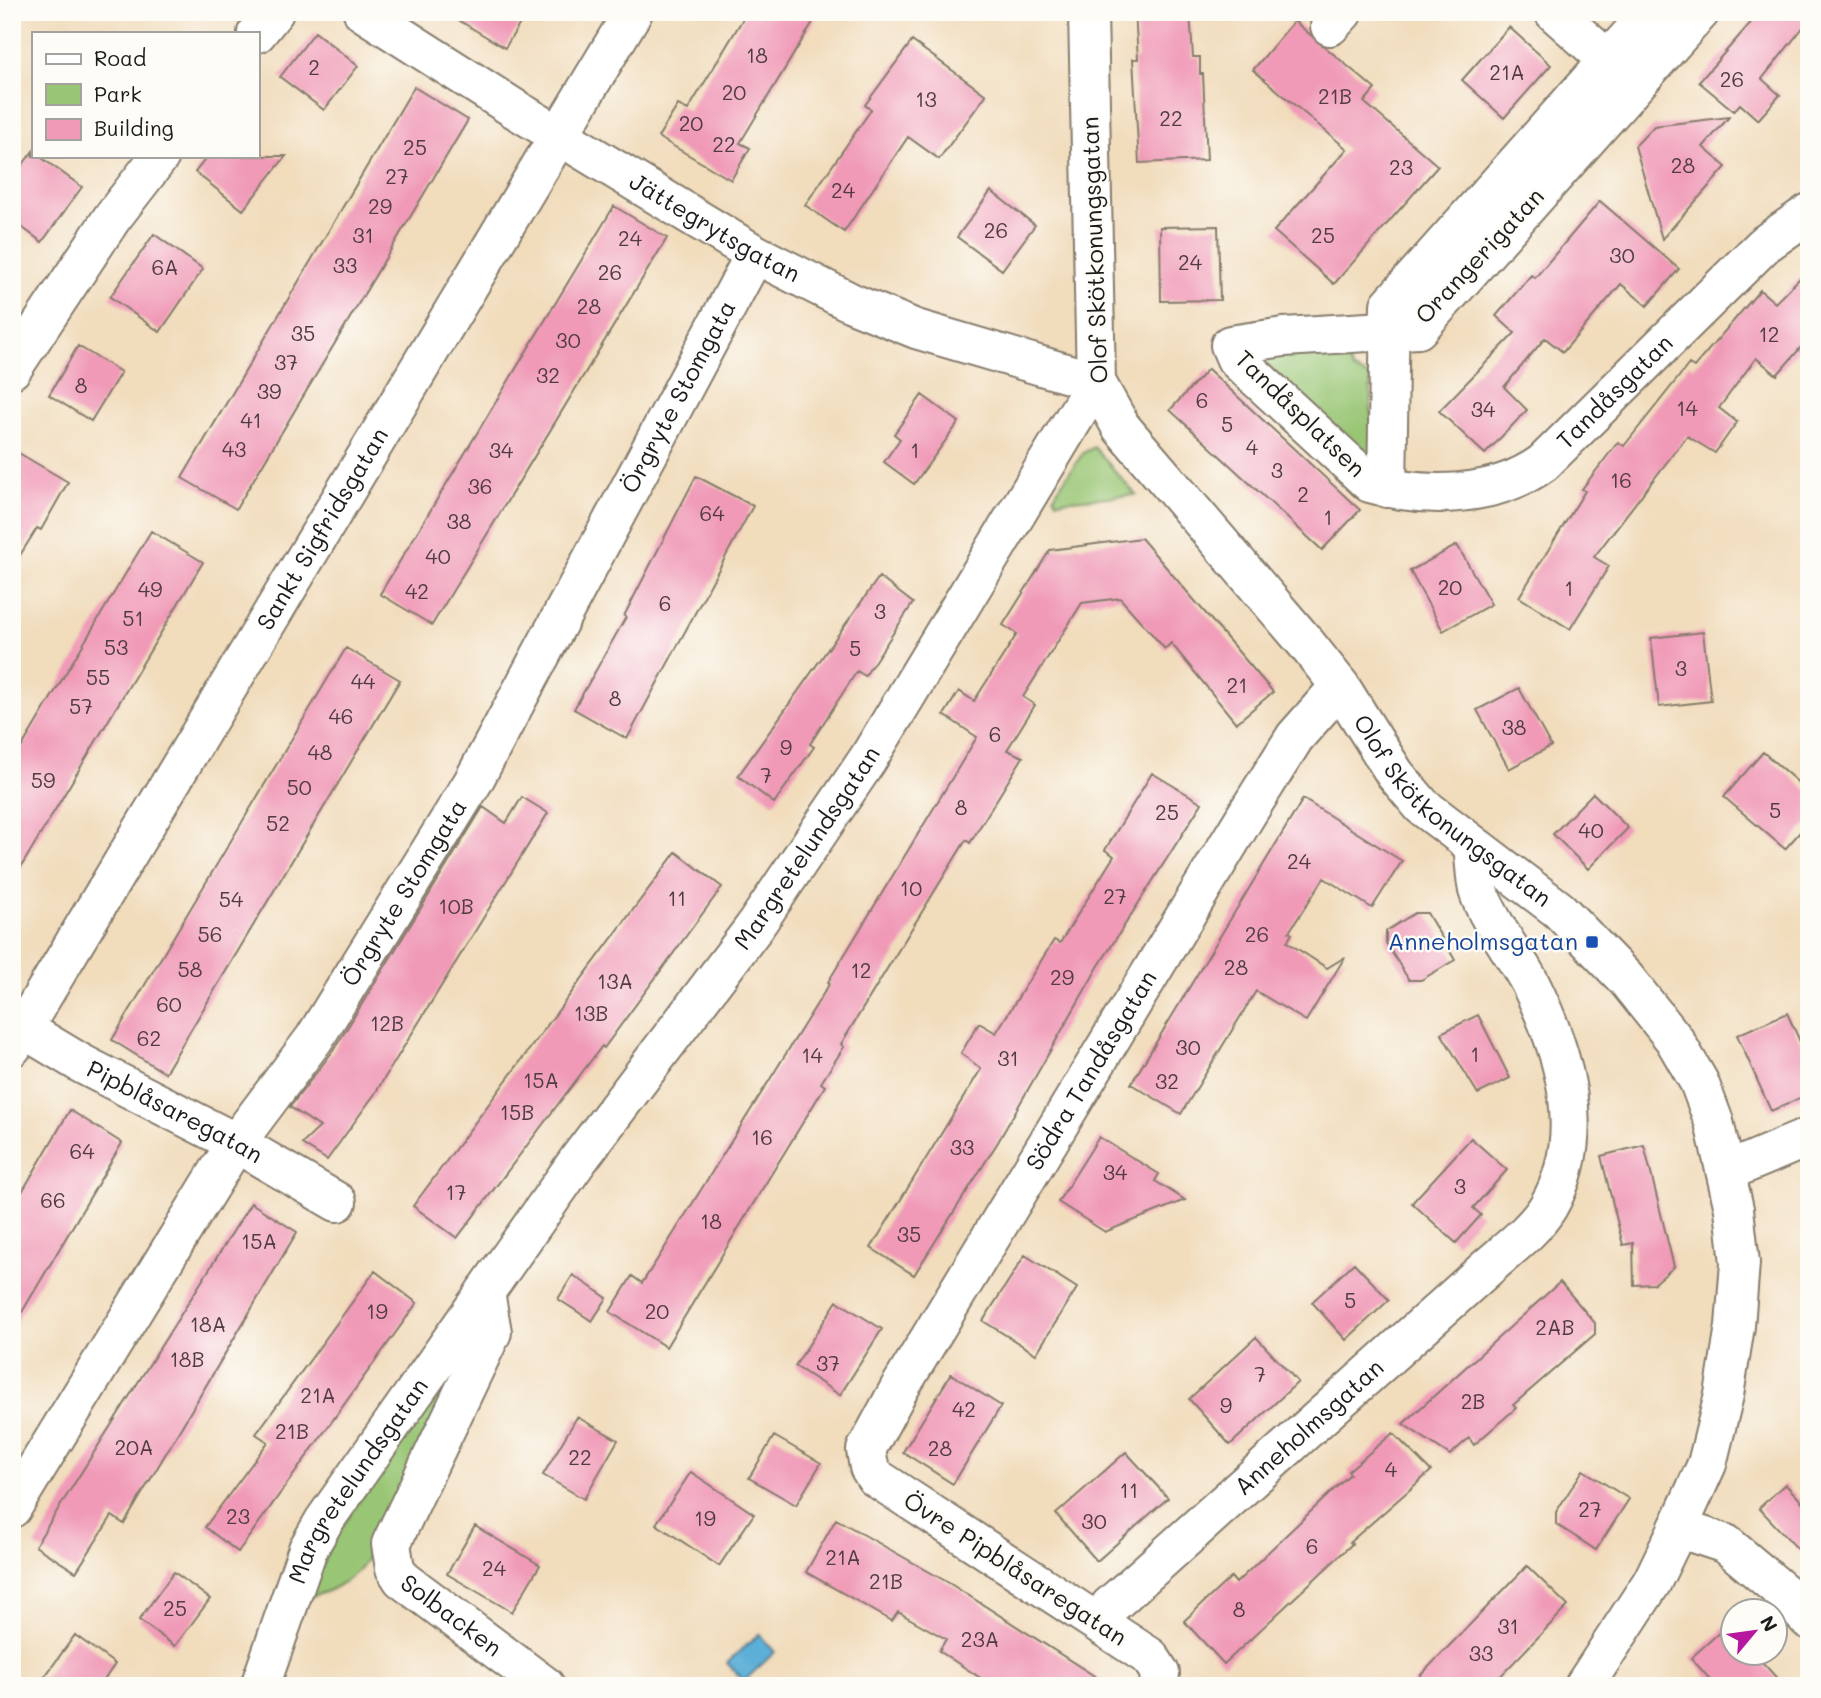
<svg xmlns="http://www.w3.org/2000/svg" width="1821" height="1698" font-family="Mali,sans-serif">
<rect width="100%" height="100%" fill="#fdfcf7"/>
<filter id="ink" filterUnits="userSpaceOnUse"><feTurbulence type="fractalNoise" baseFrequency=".0143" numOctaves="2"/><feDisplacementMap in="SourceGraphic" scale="14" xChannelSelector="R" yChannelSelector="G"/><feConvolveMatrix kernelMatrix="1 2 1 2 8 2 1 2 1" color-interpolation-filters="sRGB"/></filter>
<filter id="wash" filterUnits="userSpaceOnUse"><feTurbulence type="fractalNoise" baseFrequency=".00686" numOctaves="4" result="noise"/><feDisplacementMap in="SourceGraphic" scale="28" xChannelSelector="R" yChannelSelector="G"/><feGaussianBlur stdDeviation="1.57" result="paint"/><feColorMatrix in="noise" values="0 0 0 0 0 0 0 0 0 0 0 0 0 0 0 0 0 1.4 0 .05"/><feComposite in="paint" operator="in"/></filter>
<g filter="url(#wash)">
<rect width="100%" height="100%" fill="#f1dcbc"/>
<path fill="#99c674" stroke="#5a7148" stroke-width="2" d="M1339,343L1353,370L1370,377L1373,462L1258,356Z
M1094,447L1136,495L1057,501L1054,496L1058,489L1083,453Z
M482,1318L369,1551C365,1573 333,1591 313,1596L310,1594L332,1542Z"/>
<path fill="#5bafd7" stroke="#3c667a" stroke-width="2" d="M759,1634L775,1652L744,1681L727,1663Z"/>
<g id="blocks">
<path fill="#f09ab7" d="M445,12H527L505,48Z
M747,12H819L740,143L750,148L731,180L658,137L678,105L688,110Z
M1135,12H1190L1193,57H1200V74H1203L1207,160L1139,163L1133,59H1138Z
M1760,12H1809V20L1762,79L1780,95L1758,120L1740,104L1734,111L1699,82Z
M1294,21L1375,89L1364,102L1438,166L1334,284L1274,231L1347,149L1253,70Z
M1509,27L1551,65L1504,118L1462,80Z
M315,32L358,66L324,110L280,77Z
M912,41L986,95L939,159L908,137L844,232L805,205L871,110L865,105Z
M414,87L468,120L236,509L182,478Z
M1729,117L1703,147L1726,167L1662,239L1635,146L1654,126Z
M33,151V156H39L82,187L42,242L12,220V179Z
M208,156H286L243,210L195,172Z
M991,191L1035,225L1002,270L957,237Z
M1600,201L1679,269L1647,306L1621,284L1563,352L1545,338L1504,387L1527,410L1485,454L1439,411L1515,333L1496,316L1531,275L1535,278Z
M614,206L667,238L432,625L380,594Z
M1218,226L1220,300L1161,301L1160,227Z
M154,234L203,269L160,332L110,297Z
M1809,269V338L1777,375L1756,358L1719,408L1737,422L1715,453L1687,436L1594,557L1609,566L1570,629L1519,597L1585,491L1582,489L1618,442L1624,446L1689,364L1694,367L1760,290L1775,303Z
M78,346L121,372L91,421L49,395Z
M1208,369L1360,510L1322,550L1170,410Z
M922,395L959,422L914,484L884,462L900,439L894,434Z
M12,449L68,482L41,530L37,528L12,568Z
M696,476L753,506L627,739L574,709L626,617L624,616Z
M151,531L203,562L12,882V763Z
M1141,538L1273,692L1236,723L1171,643L1165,649L1120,598L1082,603L1023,697L1035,705L1007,750L1023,757L970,843L966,840L841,1044L844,1047L821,1083L825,1086L666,1347L610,1312L632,1276L642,1283L664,1249L830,983L828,982L977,737L944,715L959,691L974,701L1017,634L1003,625L1050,550Z
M1457,545L1491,604L1443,631L1410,571Z
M879,577L913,603L865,676L857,671L810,744L814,747L774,803L738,776Z
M1703,632L1711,701L1659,707L1651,638Z
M346,648L400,680L165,1073L112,1040Z
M1519,688L1551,746L1509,769L1477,710Z
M1763,752L1809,792V822L1785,849L1724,797Z
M1152,773L1202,803L1098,967L998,1142L914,1275L871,1248L981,1069L961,1053L979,1023L996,1033L1054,940L1060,943L1114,856L1105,850Z
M1593,793L1628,828L1588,869L1553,834Z
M522,797L548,813L374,1095L327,1160L302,1144L320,1127L290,1107L333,1051L483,807L506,823Z
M1303,799L1402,861L1372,908L1324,878L1289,932L1292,934L1287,942L1327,968L1345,957L1306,1021L1256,991L1181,1114L1131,1084Z
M676,852L722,887L604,1048L602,1046L457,1238L413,1206Z
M1415,913H1427L1455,960L1421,980H1409L1386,943V931Z
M1787,1013L1809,1061V1094L1771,1111L1737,1035Z
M1478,1015L1510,1078L1478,1094L1441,1033Z
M70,1110L122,1143L12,1329V1209Z
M1099,1137L1159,1174L1155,1181L1185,1200L1105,1232L1058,1202Z
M1471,1138L1507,1170L1473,1208L1481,1215L1456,1243L1412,1203Z
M1644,1145L1674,1267L1654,1284L1634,1285L1633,1243L1623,1245L1601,1156Z
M251,1203L297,1232L124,1524L112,1516L76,1572L35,1546Z
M1025,1255L1077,1288L1036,1354L983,1321Z
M1354,1263L1389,1300L1346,1340L1312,1302Z
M375,1271L417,1303L238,1552L205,1527L268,1442L256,1434Z
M573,1275L607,1298L592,1321L558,1299Z
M1560,1282L1595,1323V1334L1513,1405L1516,1408L1474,1445L1469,1438L1450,1455L1403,1424Z
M837,1301L882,1329L840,1395L795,1366Z
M1256,1337L1298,1382L1230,1445L1189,1399Z
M951,1374L1001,1406L953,1484L903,1452Z
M577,1417L618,1440L584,1499L543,1475Z
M1393,1433L1431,1471L1350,1542L1352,1544L1224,1664L1184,1621L1231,1577L1236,1583L1350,1474L1348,1471Z
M774,1436L821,1463L796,1505L749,1478Z
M1126,1452L1168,1498L1097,1561L1056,1514Z
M1583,1470L1629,1499L1596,1550L1556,1524V1512Z
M691,1472L754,1514L719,1566L656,1524Z
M1785,1484L1809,1509V1561L1759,1508Z
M836,1519L949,1583L1110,1686H993L939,1651L946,1639L898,1612L892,1621L806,1572Z
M475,1526L540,1565L512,1612L447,1574Z
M1527,1566L1568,1606L1491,1686H1410Z
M174,1572L210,1599L175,1646L139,1620Z
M1733,1620V1653H1754L1784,1686H1716L1691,1658Z
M75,1635L115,1664L100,1686H38Z"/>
</g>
</g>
<g filter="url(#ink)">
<use href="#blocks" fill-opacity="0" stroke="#867c6c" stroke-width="2"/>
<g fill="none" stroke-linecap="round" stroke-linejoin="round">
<defs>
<g id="street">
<path id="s1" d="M363,12L515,109L755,254L852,303L916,329L1096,382"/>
<path id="s2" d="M1088,12L1096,382L1121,427L1305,642L1340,686L1395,774L1422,806L1559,910L1626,979L1674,1039L1699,1082L1714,1122L1734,1209L1740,1263L1735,1326L1724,1395L1707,1464L1678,1528L1652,1582L1584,1686"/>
<path d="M1554,12L1626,76"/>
<path id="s3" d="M1700,12L1418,329L1284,337L1230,345L1236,359L1370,483C1425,499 1495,498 1543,463L1765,244L1809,213"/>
<path d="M1330,26L1343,12"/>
<path d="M257,33L274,12"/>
<path d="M12,369L112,218L160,156"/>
<path d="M1387,488L1390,305L1651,12"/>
<path id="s4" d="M12,1022L82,1064L236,1143L337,1202"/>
<path d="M1726,1172L1809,1137"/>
<path id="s5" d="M485,1292L492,1332L391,1544L395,1568L402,1579L545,1686"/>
<path id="s6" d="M12,1508L236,1143L314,1039L473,782L755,254"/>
<path d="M1678,1528L1726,1544L1782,1591L1809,1620"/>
<path id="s7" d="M1099,1622L1110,1606L1488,1267C1508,1249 1534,1230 1548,1207C1590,1135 1564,1052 1530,983C1516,956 1486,917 1478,890C1475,876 1475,861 1473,847"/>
<path id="s8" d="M260,1686L308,1549L324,1521L579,1159L753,929L868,759L1096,382"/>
<path id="s9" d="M1159,1686L1160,1673L1150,1657L875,1477L869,1467L866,1450L899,1389L1248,812L1295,737L1340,686"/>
</g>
<g id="secondary">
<path id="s10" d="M12,1047L633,12"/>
</g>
</defs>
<use href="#street" stroke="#867c6c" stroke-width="42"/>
<use href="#secondary" stroke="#867c6c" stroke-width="42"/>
<use href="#street" stroke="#fff" stroke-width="38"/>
<use href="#secondary" stroke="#fff" stroke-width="38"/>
</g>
</g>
<rect fill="#1a4fb4" stroke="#fdfcf7" stroke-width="2.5" x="1585" y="935" width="14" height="14" rx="3.5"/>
<g text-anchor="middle" stroke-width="5" stroke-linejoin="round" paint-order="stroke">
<g font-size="21" fill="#513c43">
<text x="757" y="63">18</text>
<text x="314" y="75">2</text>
<text x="1507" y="80">21A</text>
<text x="1732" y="87">26</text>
<text x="734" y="100">20</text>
<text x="1335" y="104">21B</text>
<text x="926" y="107">13</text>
<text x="1171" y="126">22</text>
<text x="691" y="131">20</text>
<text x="724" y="152">22</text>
<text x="415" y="155">25</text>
<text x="1683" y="173">28</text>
<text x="1401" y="175">23</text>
<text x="397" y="184">27</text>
<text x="843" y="198">24</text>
<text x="380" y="214">29</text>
<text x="996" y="238">26</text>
<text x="363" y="243">31</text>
<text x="1323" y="243">25</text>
<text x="630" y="246">24</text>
<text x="1622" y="263">30</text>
<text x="1190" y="270">24</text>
<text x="345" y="273">33</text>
<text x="165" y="275">6A</text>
<text x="610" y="280">26</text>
<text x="589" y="314">28</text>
<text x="303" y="341">35</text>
<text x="1769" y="342">12</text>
<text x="568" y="348">30</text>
<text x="286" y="370">37</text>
<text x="548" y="383">32</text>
<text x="81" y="393">8</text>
<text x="269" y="399">39</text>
<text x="1202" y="408">6</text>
<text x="1687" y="416">14</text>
<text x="1483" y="417">34</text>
<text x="251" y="428">41</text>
<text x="1227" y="432">5</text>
<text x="1252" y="455">4</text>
<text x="234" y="457">43</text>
<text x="501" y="458">34</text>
<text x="915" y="458">1</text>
<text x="1277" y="478">3</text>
<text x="1621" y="488">16</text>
<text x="480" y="494">36</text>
<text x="1303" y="502">2</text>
<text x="712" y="521">64</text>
<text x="1328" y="525">1</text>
<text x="459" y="529">38</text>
<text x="438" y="564">40</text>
<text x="1450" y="595">20</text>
<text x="1569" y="596">1</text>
<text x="150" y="597">49</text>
<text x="417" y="599">42</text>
<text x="665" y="611">6</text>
<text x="880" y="619">3</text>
<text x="133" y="626">51</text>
<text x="116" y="655">53</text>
<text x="855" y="656">5</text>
<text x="1681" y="676">3</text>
<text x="98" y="685">55</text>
<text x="363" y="689">44</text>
<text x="1237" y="693">21</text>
<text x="615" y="706">8</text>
<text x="81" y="714">57</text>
<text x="341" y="724">46</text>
<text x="1514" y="735">38</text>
<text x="995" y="742">6</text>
<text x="786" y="755">9</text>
<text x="320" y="760">48</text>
<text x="766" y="783">7</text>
<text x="43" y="788">59</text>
<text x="299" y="795">50</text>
<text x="961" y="815">8</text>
<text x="1775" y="818">5</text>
<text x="1167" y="820">25</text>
<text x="278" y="831">52</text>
<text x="1591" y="838">40</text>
<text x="1299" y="869">24</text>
<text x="911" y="896">10</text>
<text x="1115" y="904">27</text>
<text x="677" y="906">11</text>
<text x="231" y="907">54</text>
<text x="456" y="914">10B</text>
<text x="210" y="942">56</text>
<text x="1257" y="942">26</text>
<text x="1236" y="975">28</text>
<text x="190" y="977">58</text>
<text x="861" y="978">12</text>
<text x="1062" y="985">29</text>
<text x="615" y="989">13A</text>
<text x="169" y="1012">60</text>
<text x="591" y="1021">13B</text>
<text x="387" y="1031">12B</text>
<text x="149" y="1046">62</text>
<text x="1188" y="1055">30</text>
<text x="1475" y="1062">1</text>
<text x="812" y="1063">14</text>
<text x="1008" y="1066">31</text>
<text x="541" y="1088">15A</text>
<text x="1167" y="1089">32</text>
<text x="517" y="1120">15B</text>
<text x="762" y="1145">16</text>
<text x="962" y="1155">33</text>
<text x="82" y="1159">64</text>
<text x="1115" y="1180">34</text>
<text x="1460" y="1194">3</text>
<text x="456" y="1200">17</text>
<text x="53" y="1208">66</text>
<text x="711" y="1229">18</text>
<text x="909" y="1242">35</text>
<text x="259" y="1249">15A</text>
<text x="1350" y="1308">5</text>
<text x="377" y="1319">19</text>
<text x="657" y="1319">20</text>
<text x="208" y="1332">18A</text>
<text x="1555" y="1335">2AB</text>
<text x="187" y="1367">18B</text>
<text x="828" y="1371">37</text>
<text x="1260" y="1382">7</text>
<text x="318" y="1403">21A</text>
<text x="1473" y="1409">2B</text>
<text x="1226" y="1413">9</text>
<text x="964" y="1417">42</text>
<text x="292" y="1439">21B</text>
<text x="134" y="1455">20A</text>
<text x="940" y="1456">28</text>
<text x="580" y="1465">22</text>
<text x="1391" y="1477">4</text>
<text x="1129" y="1498">11</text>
<text x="1590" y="1517">27</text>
<text x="238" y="1524">23</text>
<text x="705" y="1526">19</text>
<text x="1094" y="1529">30</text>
<text x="1312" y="1554">6</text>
<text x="843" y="1565">21A</text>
<text x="494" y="1576">24</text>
<text x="886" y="1589">21B</text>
<text x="175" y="1616">25</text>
<text x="1239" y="1617">8</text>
<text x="1508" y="1634">31</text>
<text x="980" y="1647">23A</text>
<text x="1481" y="1661">33</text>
</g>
<g font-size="24" fill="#1c1c1c" stroke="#fdfcf7">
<text dy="8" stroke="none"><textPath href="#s1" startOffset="413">Jättegrytsgatan</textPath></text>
<text transform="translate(1095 250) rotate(-92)" y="8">Olof Skötkonungsgatan</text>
<text transform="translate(1480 256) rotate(-47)" y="8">Orangerigatan</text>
<text dy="8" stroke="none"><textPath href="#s3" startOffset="1092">Tandåsgatan</textPath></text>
<text dy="8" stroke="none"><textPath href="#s6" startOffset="1297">Örgryte Stomgata</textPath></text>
<text transform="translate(1300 414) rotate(44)" y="8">Tandåsplatsen</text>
<text dy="8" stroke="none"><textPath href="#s10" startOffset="604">Sankt Sigfridsgatan</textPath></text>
<text dy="8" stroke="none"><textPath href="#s2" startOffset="931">Olof Skötkonungsgatan</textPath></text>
<text dy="8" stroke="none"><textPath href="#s8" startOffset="1006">Margretelundsgatan</textPath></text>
<text dy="8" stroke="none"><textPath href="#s6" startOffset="730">Örgryte Stomgata</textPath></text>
<text dy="8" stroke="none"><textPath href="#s9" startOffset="831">Södra Tandåsgatan</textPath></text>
<text dy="8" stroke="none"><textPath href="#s4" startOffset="186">Pipblåsaregatan</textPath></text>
<text dy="8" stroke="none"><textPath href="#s7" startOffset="287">Anneholmsgatan</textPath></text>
<text dy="8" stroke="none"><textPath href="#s8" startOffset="229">Margretelundsgatan</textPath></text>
<text transform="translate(1015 1569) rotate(33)" y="8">Övre Pipblåsaregatan</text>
<text dy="8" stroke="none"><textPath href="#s5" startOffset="374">Solbacken</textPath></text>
</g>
<g font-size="24" fill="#164399" stroke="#fdfcf7" text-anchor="end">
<text x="1578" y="950">Anneholmsgatan</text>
</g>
</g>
<rect width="1821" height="1698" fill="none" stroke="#fdfcf7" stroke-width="42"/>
<rect x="32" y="32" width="228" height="126" fill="#fdfcf7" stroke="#a3a29f" stroke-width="2"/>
<rect x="46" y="54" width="35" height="10" fill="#ffffff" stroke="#a3a29f" stroke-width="2"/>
<text x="94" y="66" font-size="21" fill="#1c1c1c">Road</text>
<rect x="46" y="84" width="35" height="21" fill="#99c674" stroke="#a3a29f" stroke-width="2"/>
<text x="94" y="102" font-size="21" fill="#1c1c1c">Park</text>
<rect x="46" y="119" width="35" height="21" fill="#f09ab7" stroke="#a3a29f" stroke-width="2"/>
<text x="94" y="136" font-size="21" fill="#1c1c1c">Building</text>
<g transform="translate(1754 1632) rotate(61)"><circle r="33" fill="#fdfcf7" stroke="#a3a29f" stroke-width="2"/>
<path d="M0-5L12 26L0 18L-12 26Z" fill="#b5179e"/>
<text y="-10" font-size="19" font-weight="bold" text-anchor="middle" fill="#1c1c1c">N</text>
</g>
</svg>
